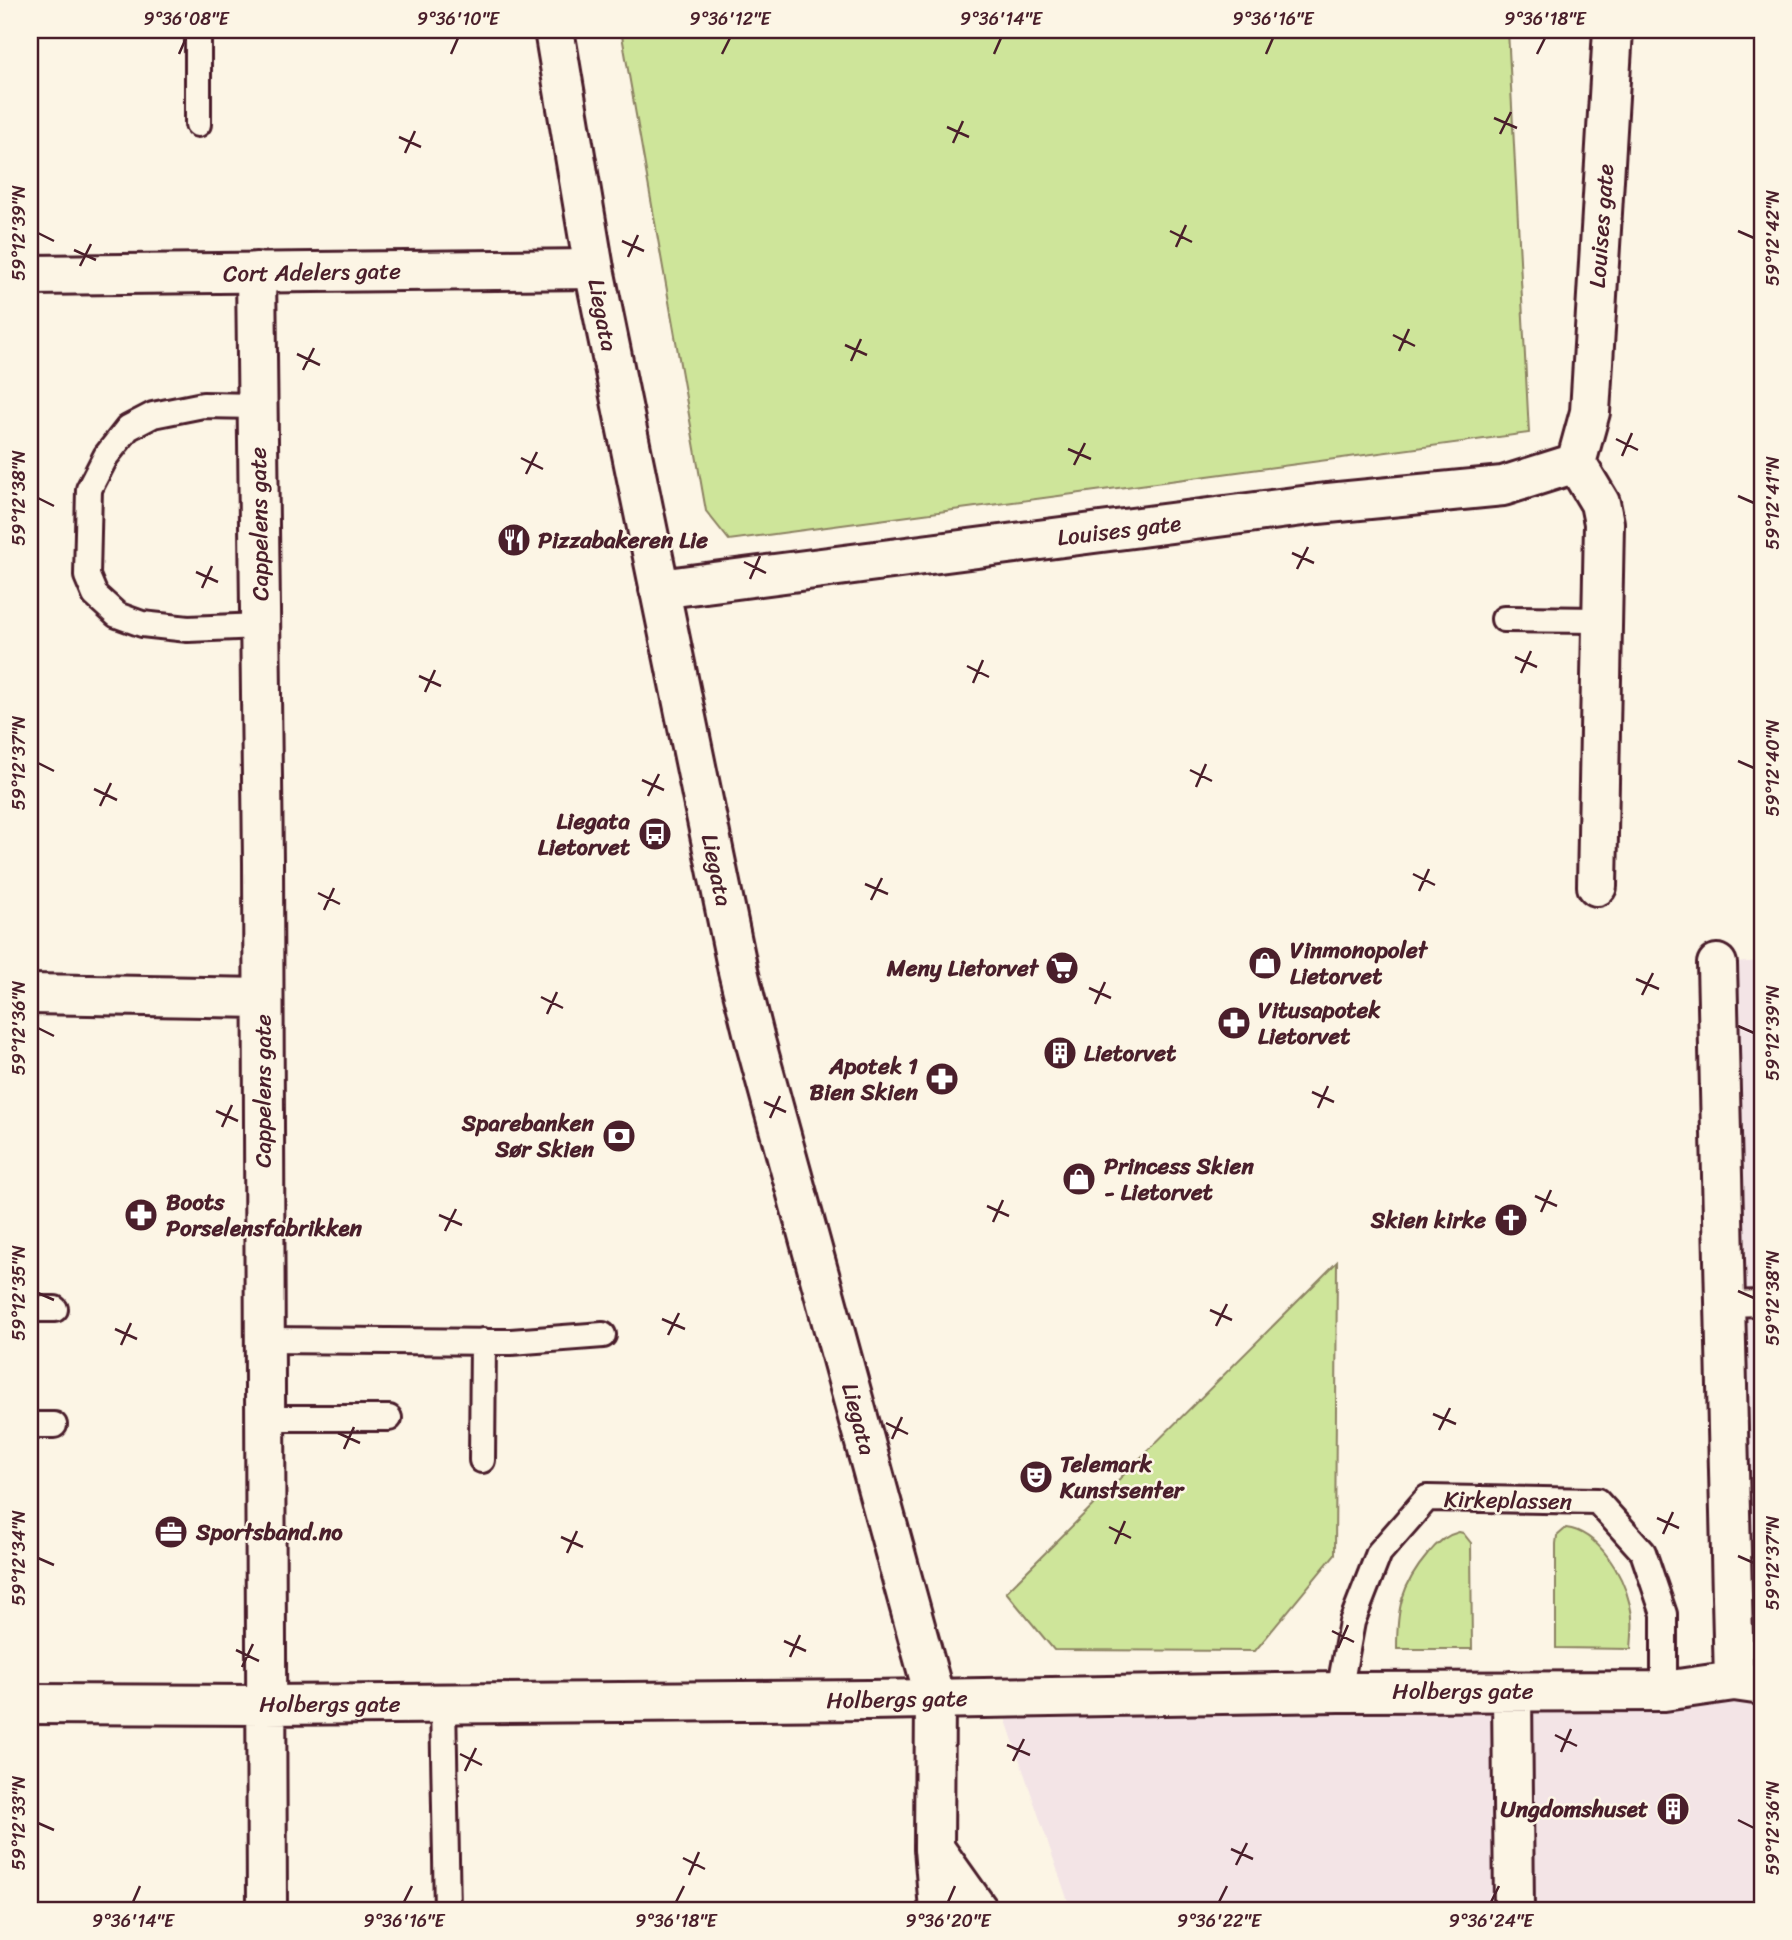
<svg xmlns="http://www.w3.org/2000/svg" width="1792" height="1940" font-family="Sriracha,sans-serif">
<rect width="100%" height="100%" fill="#fcf5e5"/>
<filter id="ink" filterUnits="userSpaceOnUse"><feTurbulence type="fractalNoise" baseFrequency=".0143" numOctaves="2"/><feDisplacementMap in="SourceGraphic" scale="14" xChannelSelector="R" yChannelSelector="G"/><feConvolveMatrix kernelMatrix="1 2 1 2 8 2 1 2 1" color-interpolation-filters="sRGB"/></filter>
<g filter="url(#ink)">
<path fill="#f3e4e6" d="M1762,961V1910H1071L998,1697L1734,1681L1717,964Z"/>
<path fill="#cee59a" stroke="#8c8262" stroke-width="2" d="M621,30H1508L1529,433L729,540L706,511Z
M1337,1262L1335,1554L1255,1651L1054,1650L1006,1592Z
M1566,1528C1599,1532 1623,1575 1630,1605C1634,1620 1632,1634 1631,1649L1556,1648V1544L1557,1536Z
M1459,1532L1463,1533L1471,1543L1472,1649H1397C1397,1608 1401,1586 1428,1554C1436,1544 1446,1535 1459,1532Z"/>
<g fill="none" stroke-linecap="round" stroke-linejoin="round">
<defs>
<path id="service" d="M198,124V30
M257,406L203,405L153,415L128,428L106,456L89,489L87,576L95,595L117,615L142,624L188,629L260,626
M1504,619L1600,620
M1725,1304L1762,1303
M30,1309H55
M264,1340L511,1342L603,1335
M264,1418H389
M30,1425H54
M482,1460L483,1341
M1339,1692L1352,1622L1379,1553L1427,1498L1597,1501L1643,1552L1664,1614V1691
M443,1703L447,1910"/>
<path id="minor" d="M256,272L263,862L267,1910
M1576,463L1600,503L1604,523L1597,886
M659,589L1318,504L1503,486L1576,463L1590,412L1613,30
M1717,964L1734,1681
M30,994L263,998
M1512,1691L1514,1910
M30,1704L264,1705L869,1700L1339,1692L1664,1691L1734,1681L1762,1685
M934,1848L978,1910"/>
<path id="tertiary" d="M30,275L594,269"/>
<path id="primary" d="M554,30L594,269L738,971L756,1044L935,1699L934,1848L939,1910"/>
</defs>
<use href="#service" stroke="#4a1f2b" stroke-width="30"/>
<use href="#minor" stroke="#4a1f2b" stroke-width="44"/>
<use href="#tertiary" stroke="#4a1f2b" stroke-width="44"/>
<use href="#primary" stroke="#4a1f2b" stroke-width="44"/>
<use href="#service" stroke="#fcf5e5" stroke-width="24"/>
<use href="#minor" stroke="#fcf5e5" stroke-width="38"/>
<use href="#tertiary" stroke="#fcf5e5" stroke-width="38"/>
<use href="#primary" stroke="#fcf5e5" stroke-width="38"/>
</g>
</g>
<path fill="none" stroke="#4a1f2b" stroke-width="2.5" d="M179,54L186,38M451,54L458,38M722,54L730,38M994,54L1001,38M1266,54L1273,38M1537,54L1545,38M1494,118L1517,128M947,127L969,137M1500,134L1511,112M399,137L421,147M953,143L963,121M405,153L415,131M1170,231L1192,242M1738,231L1754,238M38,233L54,241M622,241L644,251M1176,247L1186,225M74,250L96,260M628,257L638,235M80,266L91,244M1393,335L1415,346M845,345L867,355M1399,351L1409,329M297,354L320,365M851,361L861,339M303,370L314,348M1616,439L1638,450M1068,449L1091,459M1622,456L1632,433M521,458L543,469M1074,465L1085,443M526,474L537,452M1738,496L1754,503M38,498L54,506M1292,553L1314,563M744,562L766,573M1297,569L1308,547M196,572L218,582M750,579L760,556M202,588L212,566M1515,657L1537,667M967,666L989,677M1521,673L1531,651M419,676L441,686M973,683L983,660M425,692L435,670M1738,761L1754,768M38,763L54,771M1190,770L1212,781M642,780L664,790M1196,787L1206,764M94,789L117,800M648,796L659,774M100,806L111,783M1413,874L1435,885M865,884L888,894M1419,891L1429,869M318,893L340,904M871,900L882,878M324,910L334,888M1636,979L1659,989M1089,988L1111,998M1642,995L1653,973M541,997L563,1008M1095,1004L1105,982M547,1014L557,992M1738,1026L1754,1033M38,1028L54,1036M1312,1092L1334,1102M764,1102L786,1112M1318,1108L1328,1086M216,1111L238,1121M770,1118L780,1096M222,1127L232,1105M1535,1196L1557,1206M987,1206L1009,1216M1541,1212L1551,1190M439,1215L462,1225M993,1222L1003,1200M445,1231L456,1209M1738,1291L1754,1298M38,1293L54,1300M1210,1310L1232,1320M662,1319L685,1329M1216,1326L1227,1304M115,1329L137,1339M668,1335L679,1313M121,1345L131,1323M1433,1414L1456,1424M886,1423L908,1434M1439,1430L1450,1408M338,1433L360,1443M892,1439L902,1417M344,1449L354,1427M1657,1518L1679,1528M1109,1527L1131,1538M1663,1534L1673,1512M561,1537L583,1547M1115,1544L1125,1521M567,1553L577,1531M1738,1556L1754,1563M38,1558L54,1565M1332,1631L1354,1642M784,1641L806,1651M1338,1648L1348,1625M236,1650L259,1661M790,1657L800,1635M242,1667L253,1644M1555,1735L1577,1746M1007,1745L1030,1755M1561,1752L1571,1729M460,1754L482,1765M1013,1761L1024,1739M465,1771L476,1748M1738,1820L1754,1828M38,1823L54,1830M1231,1849L1253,1859M683,1858L705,1869M1236,1865L1247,1843M689,1875L699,1852M133,1902L140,1886M404,1902L412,1886M676,1902L684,1886M948,1902L955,1886M1219,1902L1227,1886M1491,1902L1499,1886"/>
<defs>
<symbol id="restaurant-disc" viewBox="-11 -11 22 22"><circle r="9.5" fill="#4a1f2b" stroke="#fcf5e5"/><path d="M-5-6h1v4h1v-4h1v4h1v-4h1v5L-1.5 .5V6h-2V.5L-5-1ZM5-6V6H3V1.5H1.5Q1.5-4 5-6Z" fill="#fff"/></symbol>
<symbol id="bus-disc" viewBox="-11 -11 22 22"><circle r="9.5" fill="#4a1f2b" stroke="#fcf5e5"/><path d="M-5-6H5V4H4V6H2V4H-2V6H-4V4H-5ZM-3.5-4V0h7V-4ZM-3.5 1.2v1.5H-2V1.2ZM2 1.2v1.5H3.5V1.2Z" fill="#fff"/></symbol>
<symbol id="shop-disc" viewBox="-11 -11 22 22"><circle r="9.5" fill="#4a1f2b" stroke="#fcf5e5"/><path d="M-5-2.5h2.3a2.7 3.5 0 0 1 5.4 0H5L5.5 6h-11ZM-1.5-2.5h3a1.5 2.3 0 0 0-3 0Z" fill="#fff"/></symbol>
<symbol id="supermarket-disc" viewBox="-11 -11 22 22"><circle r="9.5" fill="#4a1f2b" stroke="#fcf5e5"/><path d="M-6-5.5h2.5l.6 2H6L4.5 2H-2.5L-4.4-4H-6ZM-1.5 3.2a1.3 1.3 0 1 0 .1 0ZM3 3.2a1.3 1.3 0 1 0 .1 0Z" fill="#fff"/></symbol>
<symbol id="pharmacy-disc" viewBox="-11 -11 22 22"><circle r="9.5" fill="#4a1f2b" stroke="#fcf5e5"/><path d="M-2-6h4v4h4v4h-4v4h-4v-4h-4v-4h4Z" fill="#fff"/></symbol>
<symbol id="building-disc" viewBox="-11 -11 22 22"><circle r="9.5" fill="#4a1f2b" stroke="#fcf5e5"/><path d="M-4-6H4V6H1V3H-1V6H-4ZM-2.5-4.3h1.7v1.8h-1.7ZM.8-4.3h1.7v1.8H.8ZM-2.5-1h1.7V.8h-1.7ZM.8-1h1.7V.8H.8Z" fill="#fff"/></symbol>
<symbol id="bank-disc" viewBox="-11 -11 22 22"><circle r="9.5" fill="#4a1f2b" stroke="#fcf5e5"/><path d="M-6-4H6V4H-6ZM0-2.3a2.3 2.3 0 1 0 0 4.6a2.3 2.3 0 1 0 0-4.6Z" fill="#fff"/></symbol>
<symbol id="church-disc" viewBox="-11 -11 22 22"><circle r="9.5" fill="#4a1f2b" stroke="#fcf5e5"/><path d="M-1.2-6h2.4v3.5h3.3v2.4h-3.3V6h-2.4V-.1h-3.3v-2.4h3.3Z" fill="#fff"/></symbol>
<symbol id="theatre-disc" viewBox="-11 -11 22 22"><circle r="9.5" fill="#4a1f2b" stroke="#fcf5e5"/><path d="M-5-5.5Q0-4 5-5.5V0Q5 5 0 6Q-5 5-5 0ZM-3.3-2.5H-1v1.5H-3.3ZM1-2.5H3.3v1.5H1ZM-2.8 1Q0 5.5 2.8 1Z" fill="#fff"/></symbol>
<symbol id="office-disc" viewBox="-11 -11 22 22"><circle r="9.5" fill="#4a1f2b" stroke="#fcf5e5"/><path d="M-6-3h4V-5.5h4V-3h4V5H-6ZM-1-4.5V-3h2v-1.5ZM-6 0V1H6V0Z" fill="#fff"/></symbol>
</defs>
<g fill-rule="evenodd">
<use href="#restaurant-disc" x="495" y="521" width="38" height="38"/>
<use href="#bus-disc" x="636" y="815" width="38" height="38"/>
<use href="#shop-disc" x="1246" y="944" width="38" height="38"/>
<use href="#supermarket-disc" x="1043" y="949" width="38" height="38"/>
<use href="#pharmacy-disc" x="1215" y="1004" width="38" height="38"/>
<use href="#building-disc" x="1041" y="1034" width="38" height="38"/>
<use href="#pharmacy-disc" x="923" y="1060" width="38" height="38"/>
<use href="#bank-disc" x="600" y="1117" width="38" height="38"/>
<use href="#shop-disc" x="1060" y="1160" width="38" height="38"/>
<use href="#pharmacy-disc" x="122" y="1196" width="38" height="38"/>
<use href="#church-disc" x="1492" y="1201" width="38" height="38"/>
<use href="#theatre-disc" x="1017" y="1458" width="38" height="38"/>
<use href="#office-disc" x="152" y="1513" width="38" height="38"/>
<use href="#building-disc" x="1654" y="1790" width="38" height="38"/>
</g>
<g text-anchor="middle" stroke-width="5" stroke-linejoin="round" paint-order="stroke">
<g font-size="23" fill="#4a1f2b" stroke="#fcf5e5">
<text transform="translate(1601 226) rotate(-86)" y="8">Louises gate</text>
<text transform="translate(312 272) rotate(-1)" y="8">Cort Adelers gate</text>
<text transform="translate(603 315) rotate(79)" y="8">Liegata</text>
<text transform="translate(259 524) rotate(-91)" y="8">Cappelens gate</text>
<text transform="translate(1119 530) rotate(-7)" y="8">Louises gate</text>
<text transform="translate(717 870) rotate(78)" y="8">Liegata</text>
<text transform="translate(263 1091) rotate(-90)" y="8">Cappelens gate</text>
<text transform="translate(859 1419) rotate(75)" y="8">Liegata</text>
<text transform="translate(1508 1500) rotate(1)" y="8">Kirkeplassen</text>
<text x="1463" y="1699">Holbergs gate</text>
<text transform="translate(897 1699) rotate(-1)" y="8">Holbergs gate</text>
<text x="330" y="1712">Holbergs gate</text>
</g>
<g font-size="23" font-weight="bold" fill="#4a1f2b" stroke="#fcf5e5" text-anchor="start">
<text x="538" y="548">Pizzabakeren Lie</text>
<text x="630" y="829" text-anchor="end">Liegata<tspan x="630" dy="26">Lietorvet</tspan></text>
<text x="1290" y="958">Vinmonopolet<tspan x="1290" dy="26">Lietorvet</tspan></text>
<text x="1038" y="976" text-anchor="end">Meny Lietorvet</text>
<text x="1258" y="1018">Vitusapotek<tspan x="1258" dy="26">Lietorvet</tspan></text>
<text x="1084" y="1061">Lietorvet</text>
<text x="918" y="1074" text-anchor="end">Apotek 1<tspan x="918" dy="26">Bien Skien</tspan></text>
<text x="594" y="1131" text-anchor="end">Sparebanken<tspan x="594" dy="26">Sør Skien</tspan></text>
<text x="1104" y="1174">Princess Skien<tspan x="1104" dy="26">- Lietorvet</tspan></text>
<text x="166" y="1210">Boots<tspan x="166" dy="26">Porselensfabrikken</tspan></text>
<text x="1486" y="1228" text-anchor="end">Skien kirke</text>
<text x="1060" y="1472">Telemark<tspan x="1060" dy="26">Kunstsenter</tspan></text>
<text x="196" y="1540">Sportsband.no</text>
<text x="1648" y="1817" text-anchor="end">Ungdomshuset</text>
</g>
</g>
<rect width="1792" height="1940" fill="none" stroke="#fcf5e5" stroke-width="77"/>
<rect x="38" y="38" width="1716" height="1864" fill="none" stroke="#4a1f2b" stroke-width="2.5"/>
<g font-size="18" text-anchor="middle" fill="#4a1f2b">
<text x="186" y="25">9°36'08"E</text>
<text x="458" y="25">9°36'10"E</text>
<text x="730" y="25">9°36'12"E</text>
<text x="1001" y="25">9°36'14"E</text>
<text x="1273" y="25">9°36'16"E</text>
<text x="1545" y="25">9°36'18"E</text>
<text transform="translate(19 233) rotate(-90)" y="6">59°12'39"N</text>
<text transform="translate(1773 238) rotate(-90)" y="6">59°12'42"N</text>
<text transform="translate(19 498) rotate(-90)" y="6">59°12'38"N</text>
<text transform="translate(1773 503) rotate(-90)" y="6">59°12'41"N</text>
<text transform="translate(19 763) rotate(-90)" y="6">59°12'37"N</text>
<text transform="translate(1773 768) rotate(-90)" y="6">59°12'40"N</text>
<text transform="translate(19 1028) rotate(-90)" y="6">59°12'36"N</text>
<text transform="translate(1773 1033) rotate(-90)" y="6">59°12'39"N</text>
<text transform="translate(19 1293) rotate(-90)" y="6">59°12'35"N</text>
<text transform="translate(1773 1298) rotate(-90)" y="6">59°12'38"N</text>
<text transform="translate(19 1558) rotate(-90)" y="6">59°12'34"N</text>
<text transform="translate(1773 1563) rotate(-90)" y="6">59°12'37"N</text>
<text transform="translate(19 1823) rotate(-90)" y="6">59°12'33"N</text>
<text transform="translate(1773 1828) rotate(-90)" y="6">59°12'36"N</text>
<text x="133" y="1927">9°36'14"E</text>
<text x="404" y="1927">9°36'16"E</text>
<text x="676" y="1927">9°36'18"E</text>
<text x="948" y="1927">9°36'20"E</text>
<text x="1219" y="1927">9°36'22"E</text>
<text x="1491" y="1927">9°36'24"E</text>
</g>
</svg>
